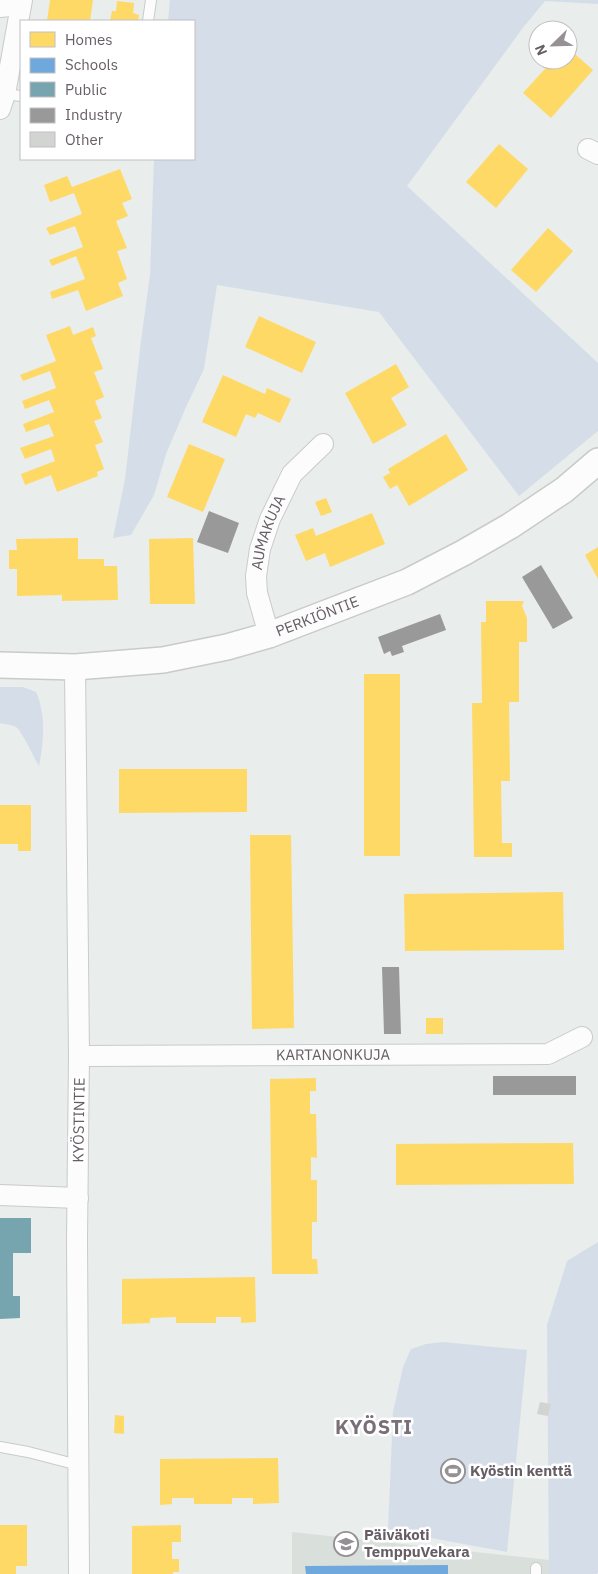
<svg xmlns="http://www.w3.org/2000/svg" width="598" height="1574" font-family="'IBM Plex Sans',sans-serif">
<rect width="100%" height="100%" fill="#e9edeb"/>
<path fill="#d9e0dc" d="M292,1532L549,1560V1574H292Z"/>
<path fill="#d5dee8" d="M170,0H598V4L545,1L522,29L407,186L598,363V431L519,496L379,312L217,285L204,369L186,407L166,454L154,495L131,535L113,538L125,479L141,341L150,275L154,159H194V21H168Z
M0,687H23L36,692C46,714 44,742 39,766C34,758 22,731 16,727C12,725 5,724 0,723Z
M598,1242V1572L597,1574H549L547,1325L567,1261Z
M443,1342L527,1350L507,1552L388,1530L393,1412L403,1367L411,1349L426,1344Z"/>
<path fill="#ffd966" d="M50,0H93L90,21H47Z
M117,1L134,3L133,13L139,15L138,21H110L112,11H116Z
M568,48L593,70L551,118L523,93L553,60H568Z
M499,144L528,169L496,208L466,182Z
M120,169L132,199L122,203L128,216L116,221L127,248L117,251L127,279L118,283L123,296L86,311L78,290L52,299L50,292L85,279L76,256L52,266L49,260L83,247L75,226L50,235L46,228L82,214L74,193L50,202L44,185L67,176L72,187Z
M548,228L573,251L536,292L511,270Z
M259,316L316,342L302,373L245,347Z
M70,326L73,335L93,327L96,336L91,338L103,369L94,372L104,397L95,401L102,418L94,421L103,442L95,445L104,469L97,472L98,476L57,492L51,475L25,485L21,474L55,461L51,449L25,459L20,448L54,436L49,424L26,432L23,424L54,412L49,400L25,409L22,401L56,388L50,371L23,381L20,375L56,361L46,335Z
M396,364L409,387L391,398L407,425L373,444L345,393Z
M223,375L265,394L267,388L291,399L280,423L258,413L255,418L246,414L236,437L202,422Z
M446,434L468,470L409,506L397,485L390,489L383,477L390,473L388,469Z
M189,444L225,459L203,512L167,497Z
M326,498L332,512L321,516L315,502Z
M372,513L385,544L330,567L325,553L306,561L295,535L313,528L316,536Z
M78,538V559H104V566H117L118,600L62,601V595L17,596V569H9V550H17L16,539Z
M193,538L195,604H150L149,539Z
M598,547V579L585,555Z
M486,601H524L522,606L527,618V642H519V702H509L510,781H501L502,843H512V857H474L472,703H482L481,622H486Z
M364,674H400V856H364Z
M119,769H247V812L119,813Z
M0,805H31V851H18V844H0Z
M250,835H291L294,1028L252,1029Z
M563,892L564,950L405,951L404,894Z
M426,1018H443V1034H426Z
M316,1078V1091H310V1114H316L317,1158L311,1157V1180H317V1222H312V1259H317L318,1274H272L270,1079Z
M573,1143L574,1184L396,1185V1144Z
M255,1277L256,1322L241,1323V1317H216V1323H176V1317L150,1318V1323L122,1324V1279Z
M115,1415L124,1416V1434L114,1433Z
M278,1458L279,1503L253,1504V1498H232V1504H194V1498H172V1504L160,1505V1459Z
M0,1525H27V1566H16V1574H0Z
M181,1525V1542H172V1559H179V1572H173V1574H132V1526Z"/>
<path fill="#6fa8dc" d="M448,1565V1574H306L305,1566Z"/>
<path fill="#76a5af" d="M0,1218H31V1253H13V1296H20V1318L0,1319Z"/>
<path fill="#999" d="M209,511L239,523L228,553L197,542Z
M541,565L573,618L553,629L522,577Z
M440,614L446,630L402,646L404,652L392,656L390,651L384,654L378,637Z
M382,967H399L401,1034H384Z
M493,1076H576V1095H493Z"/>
<path fill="#d2d4d2" d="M540,1402L551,1404L548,1416L537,1414Z"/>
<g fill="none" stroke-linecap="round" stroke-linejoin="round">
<defs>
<path id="service" d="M148,21L151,0
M5,94L21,96
M0,1447L28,1452L78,1465
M536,1574V1568"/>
<g id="minor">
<path d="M0,7L21,5"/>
<path d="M0,109L5,94L22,0"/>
<path d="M588,149L598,154"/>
<path id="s1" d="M269,635L257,593L256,576L260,549L270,519L292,474L323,444"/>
<path d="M75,667L79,1056L77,1239L79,1574"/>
<path id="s2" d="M79,1056L548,1054L582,1037"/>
<path d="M0,1195L78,1198"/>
</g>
<g id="tertiary">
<path id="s3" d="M0,665L75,667L163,660L227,647L269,635L407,582L463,553L510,526L564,490L598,461"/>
</g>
</defs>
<use href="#service" stroke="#c9caca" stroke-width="12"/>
<use href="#minor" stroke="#c9caca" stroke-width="22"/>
<use href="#tertiary" stroke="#c9caca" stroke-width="28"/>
<use href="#service" stroke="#fcfcfc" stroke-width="10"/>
<use href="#minor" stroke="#fcfcfc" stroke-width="20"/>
<use href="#tertiary" stroke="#fcfcfc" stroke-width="25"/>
</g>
<defs>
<symbol id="stadium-ring" viewBox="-11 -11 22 22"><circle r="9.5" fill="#fff" stroke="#949094" stroke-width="1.5"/><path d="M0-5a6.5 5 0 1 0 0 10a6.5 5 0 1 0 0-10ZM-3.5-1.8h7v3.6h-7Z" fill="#949094"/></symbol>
<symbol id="school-ring" viewBox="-11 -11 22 22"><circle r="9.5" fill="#fff" stroke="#949094" stroke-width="1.5"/><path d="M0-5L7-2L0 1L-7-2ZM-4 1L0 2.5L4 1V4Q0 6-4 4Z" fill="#949094"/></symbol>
</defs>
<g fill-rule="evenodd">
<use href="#stadium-ring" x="439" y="1457" width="28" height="28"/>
<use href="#school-ring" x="332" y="1530" width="28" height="28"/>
</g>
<g text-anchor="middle" stroke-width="5" stroke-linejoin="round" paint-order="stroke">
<g font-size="15" fill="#665e65" stroke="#fff">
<text dy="5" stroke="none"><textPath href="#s1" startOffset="106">AUMAKUJA</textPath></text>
<text dy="5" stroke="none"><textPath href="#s3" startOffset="324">PERKIÖNTIE</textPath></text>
<text dy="5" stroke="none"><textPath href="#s2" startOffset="254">KARTANONKUJA</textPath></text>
<text transform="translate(79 1120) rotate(-89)" y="5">KYÖSTINTIE</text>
</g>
<g font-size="15" font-weight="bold" fill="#665e65" stroke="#fff" text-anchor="start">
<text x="470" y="1476">Kyöstin kenttä</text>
<text x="364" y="1540">Päiväkoti<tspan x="364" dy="17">TemppuVekara</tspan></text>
</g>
<g font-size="20" font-weight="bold" letter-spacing="1" fill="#786f77" stroke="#fff">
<text x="374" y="1434">KYÖSTI</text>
</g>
</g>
<rect x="20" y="20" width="175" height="140" fill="#ffffff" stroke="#c2bfc1"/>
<rect x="30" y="32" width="25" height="15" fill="#ffd966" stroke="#c2bfc1"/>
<text x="65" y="45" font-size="15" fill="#665e65">Homes</text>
<rect x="30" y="58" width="25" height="15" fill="#6fa8dc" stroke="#c2bfc1"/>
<text x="65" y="70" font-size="15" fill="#665e65">Schools</text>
<rect x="30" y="82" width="25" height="15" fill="#76a5af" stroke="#c2bfc1"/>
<text x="65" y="95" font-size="15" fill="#665e65">Public</text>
<rect x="30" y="108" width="25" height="15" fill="#999999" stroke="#c2bfc1"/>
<text x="65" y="120" font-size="15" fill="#665e65">Industry</text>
<rect x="30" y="132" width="25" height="15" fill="#d2d4d2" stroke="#c2bfc1"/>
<text x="65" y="145" font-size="15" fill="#665e65">Other</text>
<g transform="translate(553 45) rotate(247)"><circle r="24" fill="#ffffff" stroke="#c2bfc1"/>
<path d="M0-4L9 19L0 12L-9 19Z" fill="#949094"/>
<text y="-8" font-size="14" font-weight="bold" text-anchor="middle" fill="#665e65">N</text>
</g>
</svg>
